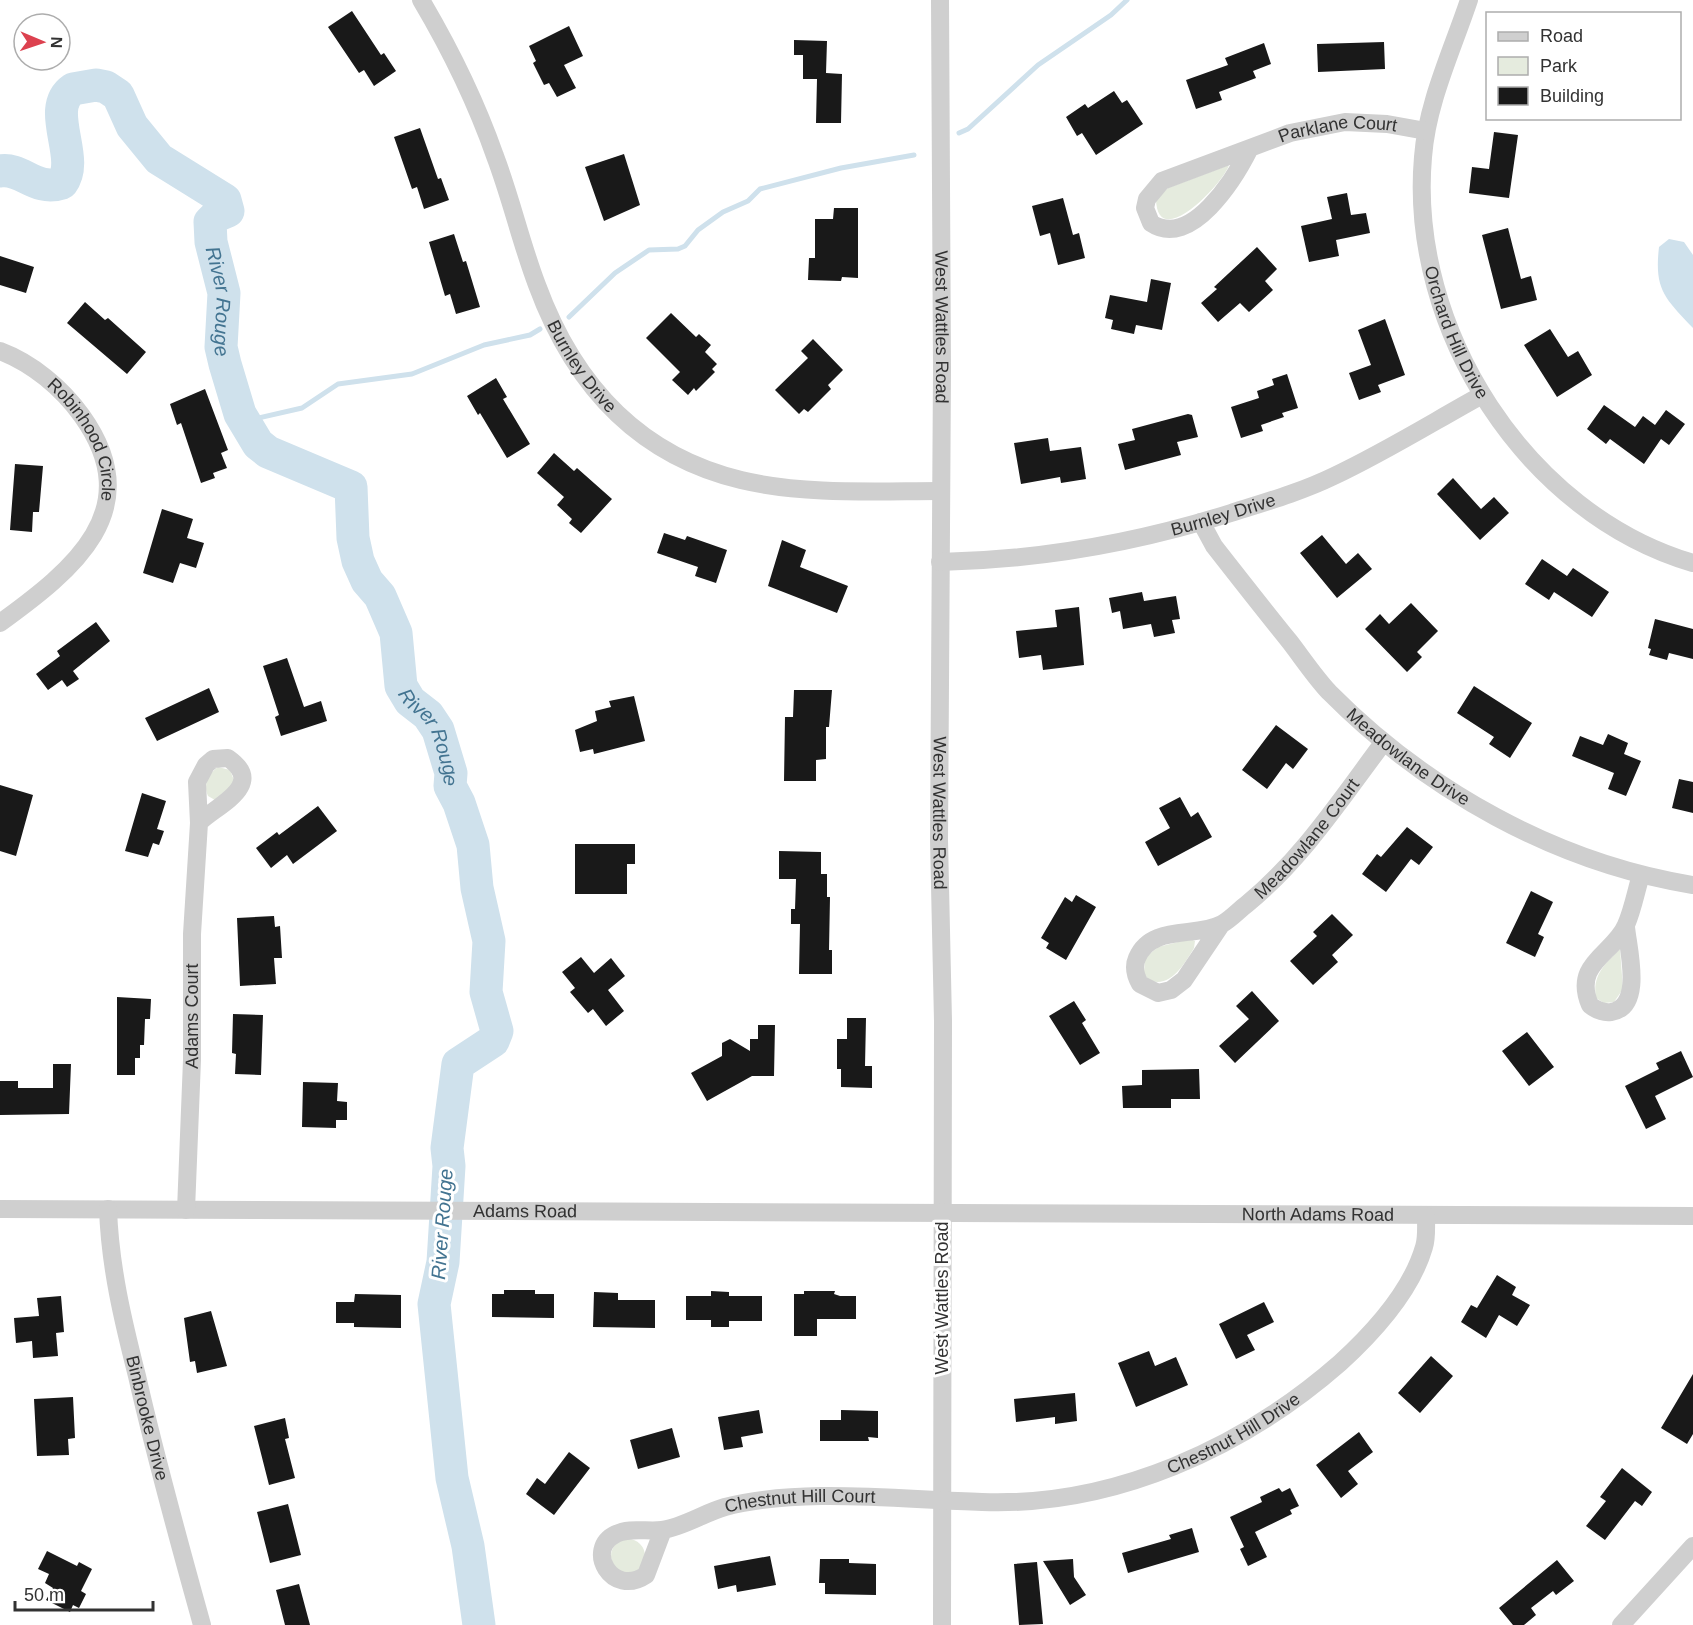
<svg xmlns="http://www.w3.org/2000/svg" width="1693" height="1625" font-family="Helvetica,sans-serif">
<rect width="100%" height="100%" fill="#fff"/>
<path fill="#e5ebde" d="M1229,165C1223,184 1157,253 1156,199L1168,188Z
M218,767L230,770L235,783L215,800L208,796C203,785 208,774 218,767Z
M1190,939L1195,941L1194,948C1184,964 1171,989 1148,980L1144,973L1145,958L1158,947Z
M1620,949L1623,989L1614,1002L1604,1003L1596,998C1592,975 1605,964 1620,949Z
M611 1556a17 17 0 1 1 34 0a17 17 0 1 1-34 0Z"/>
<path fill="#cfe1ec" d="M1669,239L1684,242L1693,255V328C1665,298 1654,290 1659,247Z"/>
<g fill="none" stroke-linecap="round" stroke-linejoin="round">
<path stroke="#cfe1ec" stroke-width="5" d="M959,133L968,129L1038,65L1111,15L1127,0
M569,317L615,273L649,250L678,249L685,246L698,230L723,212L748,201L760,189L841,168L914,155
M245,421L302,408L338,384L412,374L484,345L530,335L540,329"/>
<path stroke="#cfe1ec" stroke-width="33" id="s1" d="M0,171C22,167 35,192 62,183C81,158 44,109 73,89L96,85L106,87L118,95L132,126L159,159L225,200L228,211L216,216L210,222L211,242L224,293L221,347L225,364L240,414L258,444L268,452L351,487L353,538L358,561L367,581L380,596L396,633L401,686L410,701L428,715L438,730L451,773L450,786L459,803L473,845L477,888L489,941L486,992L497,1031L493,1041L458,1064L447,1148L449,1166L443,1262L434,1304L452,1478L468,1546L479,1625"/>
</g>
<path fill="#191919" d="M352,11L381,55L384,53L396,71L374,86L364,70L359,73L328,27Z
M569,26L583,56L564,65L576,88L557,97L549,83L544,85L533,63L536,61L529,46Z
M794,40L827,41L826,73L842,74L841,123H816L817,79H803V55H794Z
M1384,42L1385,69L1318,72L1317,44Z
M1264,43L1271,64L1253,71L1256,78L1219,92L1222,100L1196,109L1186,80L1228,65L1225,58Z
M1114,91L1122,103L1127,100L1143,124L1096,155L1082,133L1077,136L1066,117L1085,104L1088,108Z
M420,128L438,179L441,178L449,200L424,209L417,187L412,189L394,137Z
M1494,132L1518,135L1509,198L1469,193L1472,167L1489,169Z
M624,154L640,205L604,221L585,167Z
M1347,193L1351,215L1366,213L1370,233L1336,240L1339,256L1309,262L1301,226L1332,219L1327,197Z
M1063,198L1073,235L1079,233L1085,258L1058,265L1050,233L1040,236L1032,206Z
M834,208H858V278L842,277L841,281L808,280L809,258H815V219H833Z
M1508,228L1521,279L1531,276L1537,300L1501,309L1482,235Z
M454,234L463,262L466,261L480,307L456,314L450,294L445,296L429,242Z
M1257,247L1277,269L1265,281L1273,290L1249,312L1240,303L1218,322L1201,303L1217,289L1214,287Z
M0,256L34,267L26,293L0,285Z
M1151,279L1171,283L1162,330L1136,325L1134,334L1111,329L1113,320L1105,318L1110,295L1147,302Z
M85,302L105,320L108,318L146,352L127,374L67,323Z
M671,313L696,337L699,334L711,345L705,352L717,364L712,369L715,372L696,391L694,388L688,395L672,380L680,372L646,338Z
M1385,319L1405,375L1378,385L1381,392L1359,400L1349,373L1371,365L1358,330Z
M1550,329L1568,357L1578,351L1592,375L1557,397L1524,345Z
M813,339L843,370L828,385L831,389L808,412L804,409L799,414L775,390L808,358L801,351Z
M1287,374L1298,408L1282,413L1284,417L1261,425L1263,431L1241,438L1231,407L1259,398L1257,391L1274,385L1272,379Z
M496,378L507,397L503,399L530,444L507,458L480,413L478,415L467,396Z
M205,389L228,450L221,453L227,468L213,473L215,478L201,483L181,423L177,425L170,404Z
M1604,405L1635,427L1643,416L1655,425L1666,410L1685,424L1669,445L1661,439L1644,464L1610,439L1606,444L1587,429Z
M1188,414L1192,415L1198,437L1177,442L1181,455L1125,470L1118,444L1135,440L1132,429Z
M1048,438L1050,451L1081,447L1086,479L1061,483L1060,477L1021,484L1014,443Z
M554,453L574,471L577,468L612,499L581,533L569,523L572,519L557,505L564,497L537,473Z
M15,464L43,466L39,512H33L32,532L10,530Z
M1453,478L1481,509L1494,497L1509,513L1480,540L1437,494Z
M162,509L193,519L187,538L204,543L196,568L180,563L173,583L143,573Z
M664,533L685,540L687,536L727,550L716,583L695,576L698,567L657,553Z
M1322,535L1346,564L1358,553L1372,569L1337,598L1300,553Z
M782,540L806,550L800,567L848,586L837,613L768,586Z
M1542,559L1567,576L1573,568L1609,592L1592,617L1554,592L1549,600L1525,584Z
M1142,592L1144,601L1176,596L1180,619L1172,620L1175,633L1154,637L1151,624L1123,629L1120,611L1112,613L1109,598Z
M1411,603L1438,631L1417,652L1422,657L1407,672L1365,629L1380,614L1389,624Z
M1079,607L1084,665L1043,670L1041,655L1019,658L1016,631L1057,627L1055,610Z
M1655,619L1693,629V659L1669,653L1667,660L1649,655L1651,649L1648,648Z
M96,622L110,641L73,671L79,679L67,687L62,680L48,690L36,674L60,656L57,651Z
M287,658L304,707L321,701L327,721L281,736L275,717L279,715L263,666Z
M1474,686L1532,723L1510,758L1489,744L1494,737L1457,713Z
M209,688L219,712L157,741L145,718Z
M794,690H832L829,727H826V759L816,760V781H784L785,717H793Z
M634,696L645,741L594,754L593,749L580,752L575,730L597,721L595,711L611,707L609,701Z
M1276,725L1308,749L1293,769L1286,763L1267,789L1242,770Z
M1608,734L1628,743L1624,754L1641,761L1626,796L1608,789L1614,773L1572,756L1580,736L1603,745Z
M1679,779L1693,782V813L1672,808Z
M0,785L33,795L16,856L0,851Z
M142,793L166,801L157,829L164,831L159,845L153,843L148,857L125,851Z
M1180,797L1191,817L1198,812L1212,837L1158,866L1145,842L1170,828L1159,808Z
M318,806L337,831L293,864L287,855L271,868L256,848L277,832L279,835Z
M1407,827L1433,847L1419,865L1411,859L1386,892L1362,874L1377,854L1381,857Z
M575,844H635V864H627V894H575Z
M779,851L821,852V874H827V897H830L829,950H832V974H799L800,924H791V909H795L796,879H779Z
M1531,891L1553,902L1538,934L1544,937L1535,957L1506,943Z
M1076,895L1096,907L1066,960L1046,948L1049,943L1041,938L1065,897L1072,902Z
M1332,914L1353,935L1332,955L1338,962L1313,985L1290,961L1317,936L1313,932Z
M274,916L275,927L280,926L282,958H274L276,984L240,986L237,918Z
M581,957L594,973L611,958L625,976L608,990L624,1011L606,1026L593,1009L588,1013L570,992L575,988L562,972Z
M1252,991L1279,1021L1235,1063L1219,1046L1249,1019L1236,1006Z
M117,997L151,999L150,1019H145L144,1045H140V1058H135V1075H117Z
M1074,1001L1086,1020L1082,1023L1100,1053L1080,1065L1049,1016Z
M233,1014L263,1015L261,1075L235,1074L236,1054L232,1053Z
M847,1018H866L865,1066H872V1088L841,1087V1069H837V1039H847Z
M758,1025H775L774,1076H752L707,1101L691,1073L722,1056V1043L730,1039L750,1051V1039H758Z
M1527,1032L1554,1067L1529,1086L1502,1051Z
M1681,1051L1693,1077L1655,1096L1666,1119L1646,1129L1625,1086L1659,1069L1656,1063Z
M53,1064H71L69,1114L0,1115V1081H18V1088H53Z
M1199,1069L1200,1099H1171V1108H1123L1122,1086L1142,1085V1070Z
M303,1082L338,1083L337,1101L347,1102V1120H336V1128L302,1127Z
M1497,1275L1516,1287L1512,1295L1530,1305L1517,1326L1499,1315L1486,1338L1461,1322L1471,1305L1477,1308Z
M504,1290H535V1294H554V1318L492,1317V1294H504Z
M711,1291L729,1292V1296H762V1321H729V1327H711V1320H686V1296H711Z
M804,1291H835L834,1294L840,1296H856V1319H817V1336H794V1294H804Z
M594,1292L618,1293V1300H655V1328L593,1327Z
M355,1294L401,1295V1328L354,1327V1323H336V1302H354Z
M61,1296L64,1332L56,1333L58,1356L33,1358L32,1341L16,1343L14,1318L39,1316L37,1298Z
M1264,1302L1274,1322L1247,1335L1255,1350L1236,1359L1219,1324Z
M211,1311L227,1366L197,1373L195,1361L190,1362L184,1318Z
M1149,1351L1155,1366L1176,1357L1188,1385L1136,1407L1118,1363Z
M1431,1356L1453,1376L1420,1413L1398,1393Z
M1693,1374V1434L1687,1444L1661,1428Z
M1075,1393L1077,1421L1055,1424V1417L1016,1422L1014,1399Z
M73,1397L75,1438L68,1439L69,1455L37,1456L34,1399Z
M759,1410L763,1433L741,1437L743,1447L724,1450L718,1417Z
M841,1410L878,1411V1438L868,1437L869,1441H820V1420H841Z
M285,1418L289,1438L285,1439L295,1478L269,1485L254,1426Z
M672,1428L680,1457L638,1469L630,1440Z
M1359,1432L1373,1452L1348,1471L1358,1484L1341,1498L1316,1465Z
M569,1452L590,1468L554,1515L526,1494L537,1478L545,1484Z
M1622,1468L1652,1492L1642,1506L1635,1501L1605,1540L1586,1526L1606,1501L1600,1497Z
M1279,1488L1282,1492L1290,1488L1299,1506L1290,1510L1292,1514L1255,1532L1267,1557L1248,1566L1240,1549L1244,1547L1230,1517L1262,1502L1260,1497Z
M288,1504L301,1555L270,1563L257,1512Z
M1192,1528L1199,1552L1128,1573L1122,1553L1171,1539L1169,1535Z
M47,1551L77,1566L79,1562L92,1569L81,1591L86,1594L79,1608L73,1605L70,1612L46,1600L53,1588L45,1583L49,1574L38,1569Z
M770,1556L776,1585L737,1592L736,1585L718,1589L714,1566Z
M820,1559H849V1563L876,1564V1595L825,1594V1583H819Z
M1073,1559L1074,1577L1086,1595L1070,1605L1043,1561Z
M1557,1560L1574,1581L1556,1595L1553,1591L1531,1608L1536,1615L1524,1625H1513L1499,1608Z
M1037,1562L1043,1624L1019,1625L1014,1564Z
M299,1584L310,1625H285L276,1590Z"/>
<g fill="none" stroke-linecap="round" stroke-linejoin="round">
<g stroke="#cfcfcf" stroke-width="18">
<path id="s2" d="M421,0C450,49 476,102 495,156C511,198 521,243 537,285C573,383 637,455 741,480C804,495 875,491 940,491"/>
<path id="s3" d="M940,0L942,370L939,840L943,1021L942,1625"/>
<path id="s4" d="M1469,0C1452,51 1427,103 1423,157C1408,329 1526,514 1693,563"/>
<path id="s5" d="M1250,148C1235,178 1191,250 1151,223L1145,208L1147,199L1162,181L1290,133L1345,122L1387,124L1426,131"/>
<path id="s6" d="M0,351C32,363 62,388 82,416C149,510 73,570 0,623"/>
<path id="s7" d="M1201,522L1214,546C1239,578 1264,610 1290,642C1303,659 1315,677 1329,692C1426,790 1556,863 1693,885"/>
<path id="s8" d="M940,562C1040,560 1136,543 1231,513C1266,502 1301,492 1334,476C1385,452 1433,422 1482,395"/>
<path id="s9" d="M1221,925L1184,980L1171,990L1158,993L1140,984C1135,975 1133,967 1137,958C1151,924 1196,938 1222,924C1231,919 1239,910 1247,904C1302,859 1341,799 1383,743"/>
<path d="M1626,927C1628,949 1644,1007 1611,1012C1602,1013 1596,1010 1590,1005C1572,963 1614,954 1626,925C1633,909 1636,891 1641,875"/>
<path id="s10" d="M0,1209L1693,1216"/>
<path id="s11" d="M108,1209C110,1267 123,1321 137,1376C156,1460 179,1542 202,1625"/>
<path id="s12" d="M186,1210L192,1060V934L199,823L197,782L206,765L213,759L228,758C268,786 213,807 199,823"/>
<path id="s13" d="M663,1530L646,1575C612,1598 584,1549 616,1534C630,1527 647,1532 662,1530C683,1527 704,1513 725,1507C803,1487 902,1500 982,1502C1114,1507 1243,1448 1340,1363C1374,1332 1411,1292 1424,1247C1427,1238 1426,1226 1426,1216"/>
<path d="M1621,1625L1693,1546"/>
</g>
</g>
<g text-anchor="middle" stroke-width="6" stroke-linejoin="round" paint-order="stroke">
<g font-size="18" fill="#323232" stroke="#fff">
<text dy="6" stroke="none"><textPath href="#s5" startOffset="372">Parklane Court</textPath></text>
<text dy="6" stroke="none"><textPath href="#s3" startOffset="327">West Wattles Road</textPath></text>
<text dy="6" stroke="none"><textPath href="#s4" startOffset="345">Orchard Hill Drive</textPath></text>
<text dy="6" stroke="none"><textPath href="#s2" startOffset="402">Burnley Drive</textPath></text>
<text dy="6" stroke="none"><textPath href="#s6" startOffset="128">Robinhood Circle</textPath></text>
<text dy="6" stroke="none"><textPath href="#s8" startOffset="288">Burnley Drive</textPath></text>
<text dy="6" stroke="none"><textPath href="#s7" startOffset="316">Meadowlane Drive</textPath></text>
<text dy="6" stroke="none"><textPath href="#s3" startOffset="813">West Wattles Road</textPath></text>
<text dy="6" stroke="none"><textPath href="#s9" startOffset="360">Meadowlane Court</textPath></text>
<text dy="6" stroke="none"><textPath href="#s12" startOffset="194">Adams Court</textPath></text>
<text dy="6" stroke="none"><textPath href="#s10" startOffset="525">Adams Road</textPath></text>
<text dy="6" stroke="none"><textPath href="#s10" startOffset="1318">North Adams Road</textPath></text>
<text transform="translate(942 1298) rotate(-90)" y="6">West Wattles Road</text>
<text dy="6" stroke="none"><textPath href="#s11" startOffset="213">Binbrooke Drive</textPath></text>
<text dy="6" stroke="none"><textPath href="#s13" startOffset="771">Chestnut Hill Drive</textPath></text>
<text dy="6" stroke="none"><textPath href="#s13" startOffset="324">Chestnut Hill Court</textPath></text>
</g>
<g font-size="20" font-style="italic" fill="#437491" stroke="#fff">
<text dy="7" stroke="none"><textPath href="#s1" startOffset="480">River Rouge</textPath></text>
<text dy="7" stroke="none"><textPath href="#s1" startOffset="1004">River Rouge</textPath></text>
<text transform="translate(442 1224) rotate(-86)" y="7">River Rouge</text>
</g>
</g>
<rect x="1486" y="12" width="195" height="108" fill="#ffffff" stroke="#adadad" stroke-width="1.5"/>
<rect x="1498" y="32" width="30" height="9" fill="#cfcfcf" stroke="#adadad" stroke-width="1.5"/>
<text x="1540" y="42" font-size="18" fill="#323232">Road</text>
<rect x="1498" y="57" width="30" height="18" fill="#e5ebde" stroke="#adadad" stroke-width="1.5"/>
<text x="1540" y="72" font-size="18" fill="#323232">Park</text>
<rect x="1498" y="87" width="30" height="18" fill="#191919" stroke="#adadad" stroke-width="1.5"/>
<text x="1540" y="102" font-size="18" fill="#323232">Building</text>
<g transform="translate(42 42) rotate(92)"><circle r="28" fill="#ffffff" stroke="#adadad" stroke-width="1.5"/>
<path d="M0-4.5L10 22L0 15L-10 22Z" fill="#dc414f"/>
<text y="-9" font-size="16" font-weight="bold" text-anchor="middle" fill="#323232">N</text>
</g>
<path d="M15 1601v9h138v-9" fill="none" stroke="#323232" stroke-width="3"/>
<text x="24" y="1601" font-size="18" fill="#323232" stroke="#ffffff" stroke-width="4.5" paint-order="stroke">50 m</text>
</svg>
